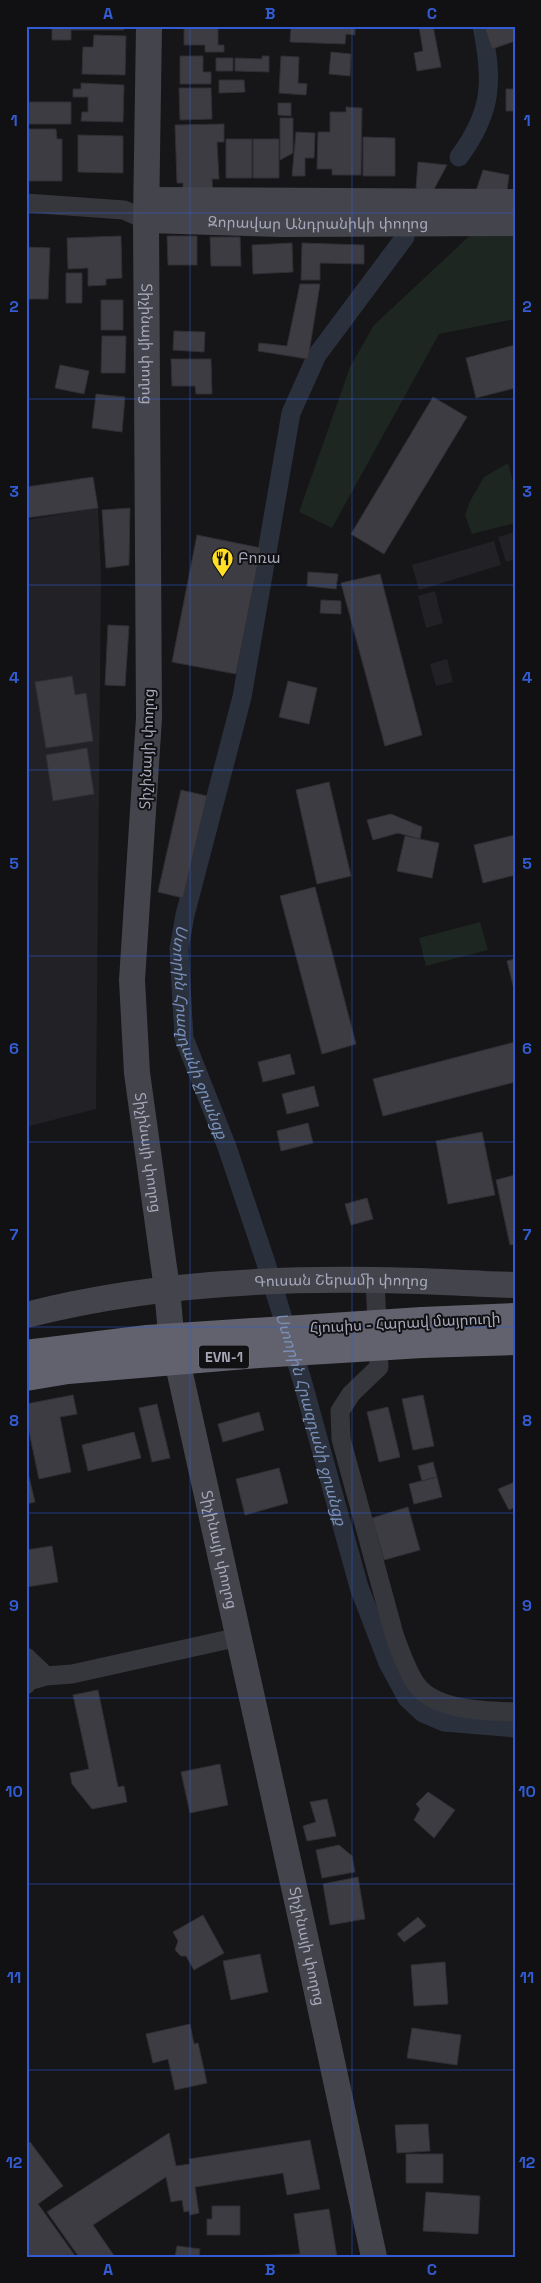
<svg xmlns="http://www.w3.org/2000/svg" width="541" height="2283" font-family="'Space Grotesk','Noto Sans Armenian',sans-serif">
<rect width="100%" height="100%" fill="#161518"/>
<path fill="#222125" d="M98,508L101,574L96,1109L26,1127V520Z
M515,532V559L506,562L498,537Z
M494,541L501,565L419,590L412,565Z
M435,591L443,623L426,628L418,596Z
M447,659L453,682L436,686L430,664Z"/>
<path fill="#1d2620" d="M515,220V319L439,334L332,528L299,512L350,367L374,325L479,227Z
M508,463L515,489V523L472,534L465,515L470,501L484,477Z
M480,922L488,950L426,966L419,938Z"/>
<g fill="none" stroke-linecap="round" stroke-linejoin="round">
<g stroke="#2a313d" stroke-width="19">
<path d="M459,157C493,111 493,81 482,26"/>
<path id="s1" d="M405,237L317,355L291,413L242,697L185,915L179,949L184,1038L227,1147L265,1260L302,1380L359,1587L388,1663L407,1698L423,1713L444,1722L515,1728"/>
</g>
</g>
<path fill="#3d3c43" stroke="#302f34" d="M52,26H124V30H71V40H52Z
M184,26H218V45H224V52H205V45H184Z
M291,26H355V35L346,34L345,44L290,42Z
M419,26H433L441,67L417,71L414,53L423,51Z
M484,26H515V41L492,49Z
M94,35L126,36L125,75L82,74L83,47H93Z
M331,52L351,54L350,76L329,74Z
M180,56H203V72H211V84H180Z
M262,56H269V72L235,71V58L262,59Z
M281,56L299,57L298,83L307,84L306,95L279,93Z
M216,58H233V71H216Z
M219,80H244L245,92L219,93Z
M81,83L124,85L123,122L81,121L82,112H88V97H73V89H81Z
M179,88H211L212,119L180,120Z
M506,89H515V111H506Z
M29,102H71V124H29Z
M278,103H291V116L278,115Z
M346,107L362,108L361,175H332V169H317L318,132H330V112H346Z
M280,118H293V153L280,160Z
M224,124V142H217L219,179H212L213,195L183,196V183H177L175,125Z
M26,129H56L57,139H62V181H26Z
M296,132L315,133L314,158H305V176H292Z
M78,135L123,136V173L78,172Z
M363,137L395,138V176H363Z
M226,139H252V178H226Z
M253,139H279V178H253Z
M418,162L447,165L433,191L416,188Z
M483,170L509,175L506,198L475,194Z
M121,236L122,278L106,279V285L88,286V268L68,269L67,238Z
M167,236H197V265H168Z
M210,237H240L241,266H211Z
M292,243L293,272L253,274L252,245Z
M302,243L364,245V264L320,263V280H301Z
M26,247L50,248L48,299H26Z
M66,273H82V303H66Z
M300,284H320L308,359L258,351L259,343L287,346Z
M101,300H123V330H101Z
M174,331L205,332L204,352L173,350Z
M102,336H126L125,373H101Z
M515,345V388L476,398L466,358Z
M171,359H211L212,394H196L195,386H172Z
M60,365L89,371L84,394L55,388Z
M96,394L125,397L122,432L92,428Z
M433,397L467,417L384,554L351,534Z
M93,477L98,508L26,518V487Z
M130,508L129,565L106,568L102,510Z
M197,535L261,548L236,674L172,662Z
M308,572L338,574L336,589L307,586Z
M380,574L422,735L385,746L341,583Z
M321,600L341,601V614L320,613Z
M108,625L129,626L125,686L105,685Z
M72,676L75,695L86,693L93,741L46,748L35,682Z
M288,681L317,688L309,724L279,717Z
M87,748L94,794L53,801L46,755Z
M329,782L351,876L317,884L296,790Z
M181,790L207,796L183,898L158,892Z
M391,814L422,827L420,839L398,833L373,840L367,820Z
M515,835V875L483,883L474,845Z
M405,836L439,843L432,878L397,871Z
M315,887L356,1044L322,1054L280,896Z
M515,959V989H514L507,961Z
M515,1042V1082L383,1116L373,1079Z
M290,1054L295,1074L263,1082L258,1062Z
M314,1086L319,1106L287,1114L282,1094Z
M308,1123L313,1143L281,1151L277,1131Z
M482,1132L495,1195L448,1204L436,1141Z
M515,1175V1244L510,1245L496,1180Z
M367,1198L373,1219L351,1225L345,1204Z
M73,1395L77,1414L60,1417L71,1472L39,1479L26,1417V1404Z
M423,1395L434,1446L413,1450L402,1399Z
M157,1404L170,1458L152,1462L139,1408Z
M388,1407L400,1457L379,1462L367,1412Z
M259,1412L264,1430L223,1442L218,1424Z
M134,1432L141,1458L88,1471L82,1445Z
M433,1462L437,1477L422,1481L418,1466Z
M279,1468L288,1503L245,1515L236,1479Z
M26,1473H28L35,1502L26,1504Z
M437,1477L442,1497L414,1504L409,1484Z
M515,1482V1507L509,1510L498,1489Z
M408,1507L420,1550L384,1560L372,1518Z
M52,1546L58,1582L26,1587V1550Z
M98,1690L118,1787L124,1786L127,1802L92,1809L72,1784L70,1773L89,1769L73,1695Z
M220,1764L228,1805L190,1813L181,1772Z
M428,1792L455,1810L434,1838L414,1820L420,1809L416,1804Z
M327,1799L336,1836L307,1841L303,1826L316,1822L310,1802Z
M339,1845L352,1856L355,1872L322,1878L316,1850Z
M358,1877L365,1919L330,1925L323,1884Z
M203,1915L224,1953L194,1970L186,1956H181L175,1950L178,1941L173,1932Z
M418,1917L426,1926L404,1942L397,1934Z
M260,1954L268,1992L231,2000L223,1961Z
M445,1962L448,2004L414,2006L411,1965Z
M190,2024L194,2044L198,2043L207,2083L175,2090L168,2059L153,2063L146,2034Z
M412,2028L461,2035L457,2065L407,2058Z
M428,2124L430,2151L397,2153L395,2125Z
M169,2133L176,2166L190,2164L189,2159L310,2140L320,2189L287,2195L283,2173L195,2187L199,2213L190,2215L189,2211L184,2212L182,2200L171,2202L166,2177L93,2225L115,2257H79L47,2212Z
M30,2142L63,2186L38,2204L76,2257H26V2145Z
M406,2154H443V2183H406Z
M426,2192L480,2196L478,2234L423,2231Z
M212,2206H240V2235H207V2219H212Z
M329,2209L337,2257H227L300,2254L294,2214Z
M177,2246L200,2249L199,2257H175Z"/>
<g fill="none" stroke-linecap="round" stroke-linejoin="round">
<path stroke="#36363d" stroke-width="19" d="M26,203L124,210L146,220
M375,1280L379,1367L351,1394L340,1411L341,1439L394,1634C400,1651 406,1669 416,1684C435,1711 485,1711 515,1712
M26,1657L46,1676L72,1674L239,1637
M26,1685L28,1681L46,1676"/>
<g stroke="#44444d" stroke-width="26">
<path id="s2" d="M149,26L146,220L149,718L132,980L137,1073L167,1289L171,1333L306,1941L374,2257"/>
<path d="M147,200L515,202"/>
<path id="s3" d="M146,220L282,224L515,223"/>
<path id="s4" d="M26,1315C139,1286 259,1278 375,1280C422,1280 468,1284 515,1285"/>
</g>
<path stroke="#61626e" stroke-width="28" d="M422,1321L515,1317
M422,1344L515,1341"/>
<path stroke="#61626e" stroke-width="28" d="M26,1354L147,1339L422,1321
M26,1377L68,1370L259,1354L422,1344"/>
</g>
<path fill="none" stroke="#325cd3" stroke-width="1" stroke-opacity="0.55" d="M190,26V2257M352,26V2257M26,213H515M26,399H515M26,585H515M26,770H515M26,956H515M26,1142H515M26,1327H515M26,1513H515M26,1698H515M26,1884H515M26,2070H515"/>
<defs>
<symbol id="restaurant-pin" viewBox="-11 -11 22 30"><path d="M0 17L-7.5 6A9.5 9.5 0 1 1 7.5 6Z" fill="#ffe026" stroke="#111013"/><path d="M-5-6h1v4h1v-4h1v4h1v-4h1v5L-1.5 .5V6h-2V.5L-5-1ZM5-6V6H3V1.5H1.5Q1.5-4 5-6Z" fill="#111"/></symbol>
</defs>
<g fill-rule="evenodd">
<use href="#restaurant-pin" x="210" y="546" width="25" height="34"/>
</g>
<g text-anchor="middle" stroke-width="4" stroke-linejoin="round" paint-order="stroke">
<rect fill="#111013" stroke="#797a87" stroke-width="1" x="199" y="1345.5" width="50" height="23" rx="4"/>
<g font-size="14" font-weight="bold" fill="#a6a8b9">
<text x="224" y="1362">EVN-1</text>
</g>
<g font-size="15" fill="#a6a8b9" stroke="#111013">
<text dy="5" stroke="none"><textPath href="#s3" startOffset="172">Զորավար Անդրանիկի փողոց</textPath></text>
<text dy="5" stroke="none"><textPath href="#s2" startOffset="318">Տիչինայի փողոց</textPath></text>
<text transform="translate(147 749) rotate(-88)" y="5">Տիչինայի փողոց</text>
<text dy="5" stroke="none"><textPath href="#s2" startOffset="1128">Տիչինայի փողոց</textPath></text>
<text dy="5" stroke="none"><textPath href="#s4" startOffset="318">Գուսան Շերամի փողոց</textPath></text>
<text transform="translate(405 1323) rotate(-3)" y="5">Հյուսիս - Հարավ մայրուղի</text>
<text dy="5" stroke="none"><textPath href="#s2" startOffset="1532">Տիչինայի փողոց</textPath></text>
<text dy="5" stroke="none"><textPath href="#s2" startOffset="1938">Տիչինայի փողոց</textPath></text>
</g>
<g font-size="15" fill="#a6a8b9" stroke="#111013" text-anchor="start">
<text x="238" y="563">Բոռա</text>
</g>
<g font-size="16" font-style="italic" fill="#798fb8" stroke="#111013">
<text dy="6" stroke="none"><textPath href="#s1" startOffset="845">Ստորին Հրազդանի ջրանցք</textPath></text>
<text dy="6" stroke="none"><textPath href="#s1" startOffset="1250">Ստորին Հրազդանի ջրանցք</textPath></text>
</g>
</g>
<rect width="541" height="2283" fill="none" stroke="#111013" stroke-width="55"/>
<rect x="28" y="28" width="486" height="2228" fill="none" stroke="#325cd3" stroke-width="2"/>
<g font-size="16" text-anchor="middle" font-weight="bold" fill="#325cd3">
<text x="108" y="19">A</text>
<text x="270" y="19">B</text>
<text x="432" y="19">C</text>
<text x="14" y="126">1</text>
<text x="527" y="126">1</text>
<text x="14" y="312">2</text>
<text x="527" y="312">2</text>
<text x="14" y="497">3</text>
<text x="527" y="497">3</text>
<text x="14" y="683">4</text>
<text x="527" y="683">4</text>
<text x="14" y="869">5</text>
<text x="527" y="869">5</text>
<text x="14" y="1054">6</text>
<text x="527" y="1054">6</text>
<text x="14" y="1240">7</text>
<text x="527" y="1240">7</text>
<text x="14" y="1426">8</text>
<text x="527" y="1426">8</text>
<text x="14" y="1611">9</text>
<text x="527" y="1611">9</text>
<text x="14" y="1797">10</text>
<text x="527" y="1797">10</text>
<text x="14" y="1983">11</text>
<text x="527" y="1983">11</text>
<text x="14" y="2168">12</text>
<text x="527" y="2168">12</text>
<text x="108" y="2275">A</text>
<text x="270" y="2275">B</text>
<text x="432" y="2275">C</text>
</g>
</svg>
